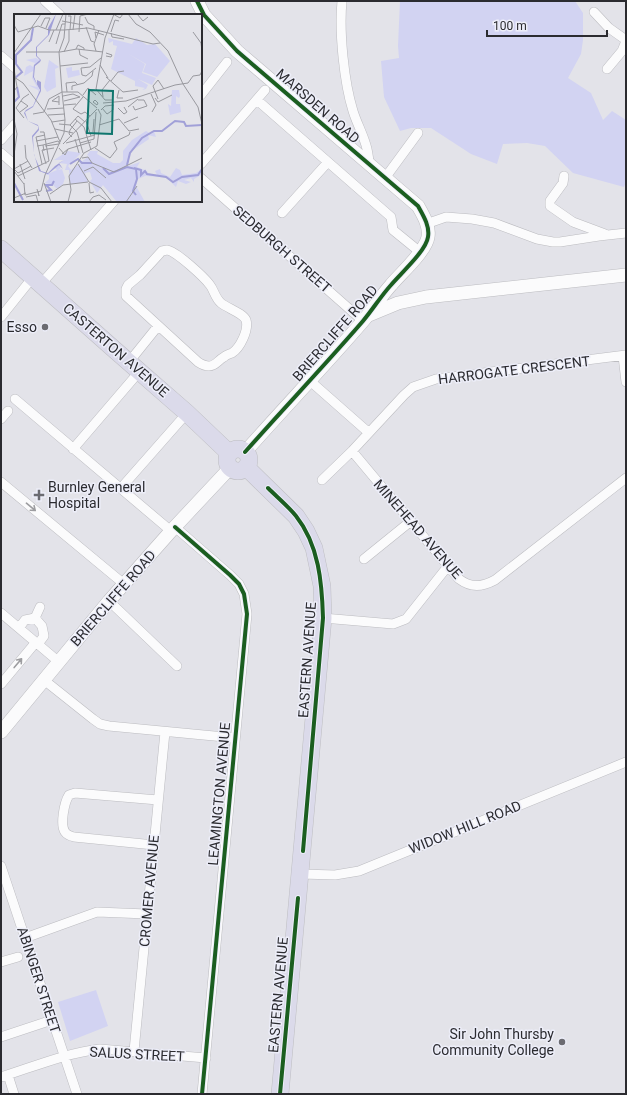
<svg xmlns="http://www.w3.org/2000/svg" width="627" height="1095" font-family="Roboto,sans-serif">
<rect width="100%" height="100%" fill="#e3e3e9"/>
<path fill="#d2d3f2" d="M400,1H575L583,13V40L581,54L568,78L591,93L603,120L612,111L626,120V182L624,187L573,173L545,146L527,143L503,144L497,164L471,154L431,128H411L400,131L384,97L381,61L399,58L398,46Z
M96,990L108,1026L70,1041L58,1002Z"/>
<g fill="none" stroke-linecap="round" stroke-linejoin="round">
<defs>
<path id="street" d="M45,1L60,15
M342,1C339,32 344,82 353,111C357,124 364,136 367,149C368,154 369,159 369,164
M594,12L609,28L626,40
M1,56L15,68
M607,69L622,51L626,41
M201,95L227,62
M257,100L391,217L393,230L420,252
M1,140L15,124
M1,153L15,165
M201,164L265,90
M564,176L563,183L550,201V206L573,222L605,234
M201,178L363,321
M385,178L418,133
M282,213L328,162
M426,224L446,217L472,219L494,223L537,239L553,242H560L599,236L626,233
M167,250C176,251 204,277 210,285C214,290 215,298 221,303C227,308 243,313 246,320C249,330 240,348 232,353C229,354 226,355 224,357C218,360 216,366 209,366C204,366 201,364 198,362L126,296V289L128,285L140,275L162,251Z
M41,284L114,201
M1,317L33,277
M623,356L626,382
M129,362L158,326
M309,380L368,432
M15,399L171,531
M1,419L8,411
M73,449L139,372
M352,451L459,579C471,588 482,587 495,580L626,478
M322,480L352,451L404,395L413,387L436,379L626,355
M1,482L124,584
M121,488L187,413
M175,527L230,575L239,584L244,594L247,614L202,1094
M364,559L411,521
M109,601L177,666
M1,613L59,662
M35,618L40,607
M323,618L393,624L406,619L448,566
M19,628L25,620L35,618L42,626L44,636L38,644
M44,680L93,719L100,724L109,726L235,738
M1,684L36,642
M154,845L74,837C70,836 67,835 65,832C60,825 64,803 69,795L75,793L158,800
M1,866L77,1094
M301,874L335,875L359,871L626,762
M25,938L97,912L147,914
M1,962L18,957
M1,1037L52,1020
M134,1051L165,732
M8,1075L14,1094
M1,1077C33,1067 66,1053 100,1049L206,1058"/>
<path id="secondary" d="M197,1L204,15L237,51L418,206C423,215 430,226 428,237C426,251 401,273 391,285C381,296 373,309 363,321C325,365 284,408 245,452
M369,315L398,303L426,297L626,275
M1,732L109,601L171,531L230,468"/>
<path id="highway" d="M1,249L116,351L187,413L229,453
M227 460a11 11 0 1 1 22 0a11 11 0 1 1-22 0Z
M246,467L296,516L306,531L314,548L322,586L323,618L280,1094"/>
</defs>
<use href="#street" stroke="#bcbcc0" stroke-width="10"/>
<use href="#secondary" stroke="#bcbcc0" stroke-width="14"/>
<use href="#highway" stroke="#bebec2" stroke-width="18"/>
<use href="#street" stroke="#fbfbfc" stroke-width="9"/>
<use href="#secondary" stroke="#fbfbfc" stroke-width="13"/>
<use href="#highway" stroke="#dbdaea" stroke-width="17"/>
<defs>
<path id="cycleway" d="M197,1L204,15L237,51L418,206C423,215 430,226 428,237C426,251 401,273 391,285C381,296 373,309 363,321C325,365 284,408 245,452
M268,488C277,497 288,506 296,516C319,545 322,583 323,618L303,851
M175,527L230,575L239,584L244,594L247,614L202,1094
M280,1094L298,898"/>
</defs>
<use href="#cycleway" stroke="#edeef9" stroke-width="6"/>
<use href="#cycleway" stroke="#1b5e20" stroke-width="4"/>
</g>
<defs><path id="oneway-shaft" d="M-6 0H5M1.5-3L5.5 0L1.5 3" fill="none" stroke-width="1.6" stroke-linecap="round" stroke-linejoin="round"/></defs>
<g stroke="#9d9da0">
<use href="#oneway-shaft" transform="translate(31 507) rotate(40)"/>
<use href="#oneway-shaft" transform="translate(18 663) rotate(-50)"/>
</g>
<g fill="#6b6b71" stroke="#edeef9" stroke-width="1.5">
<circle cx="45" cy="327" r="4"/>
<path d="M37 489h4v4h4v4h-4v4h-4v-4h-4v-4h4z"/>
<circle cx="562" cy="1042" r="4"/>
</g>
<g text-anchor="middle" stroke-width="3" stroke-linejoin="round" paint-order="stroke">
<g font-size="14" fill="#2b2b30" stroke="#edeef9">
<text transform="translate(318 106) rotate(41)" y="5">MARSDEN ROAD</text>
<text transform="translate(282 249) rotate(41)" y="5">SEDBURGH STREET</text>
<text transform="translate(335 333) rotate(-49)" y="5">BRIERCLIFFE ROAD</text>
<text transform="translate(116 350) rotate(41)" y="5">CASTERTON AVENUE</text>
<text transform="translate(514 370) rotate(-7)" y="5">HARROGATE CRESCENT</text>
<text transform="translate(418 529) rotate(49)" y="5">MINEHEAD AVENUE</text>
<text transform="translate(113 598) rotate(-49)" y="5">BRIERCLIFFE ROAD</text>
<text transform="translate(307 660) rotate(-86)" y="5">EASTERN AVENUE</text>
<text transform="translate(219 794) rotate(-85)" y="5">LEAMINGTON AVENUE</text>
<text transform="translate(465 827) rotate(-22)" y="5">WIDOW HILL ROAD</text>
<text transform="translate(149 891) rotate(-85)" y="5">CROMER AVENUE</text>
<text transform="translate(39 980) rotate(72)" y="5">ABINGER STREET</text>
<text transform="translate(278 995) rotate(-85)" y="5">EASTERN AVENUE</text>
<text transform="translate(137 1054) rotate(3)" y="5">SALUS STREET</text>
</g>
<g font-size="14" fill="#2b2b30" stroke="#edeef9" text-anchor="end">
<text x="37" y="332">Esso</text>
<text x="48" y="492" text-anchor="start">Burnley General<tspan x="48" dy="16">Hospital</tspan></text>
<text x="554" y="1039">Sir John Thursby<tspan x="554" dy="16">Community College</tspan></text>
</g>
</g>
<g transform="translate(14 14)">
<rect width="188" height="188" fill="#e3e3e9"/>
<path d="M94,24L118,30L122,24L133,31L141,30L156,47L143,63L129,58L132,50L113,39L131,50L128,59L142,64L138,71L124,65L134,71L132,75L128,76L131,74L121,72V67L97,55L103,32L99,31V27L95,29ZM22,44L26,46L21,50L19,62L25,75V79L24,76L14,71L23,73L18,64L19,57L10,62L12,53L16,51L19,53L21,49L12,46ZM35,46L45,53L41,55L42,73L33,78L30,73ZM58,53V57L65,56L66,61L54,64L52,54ZM158,76H165L166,82L165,84L162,82V90H166L167,98L156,101L154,90L157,92ZM132,117L137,120L140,117L142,123L134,121L135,125L116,138L114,152L126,148L123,153L133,157L134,160L143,161L141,157L146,155L147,159L156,163L162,154L166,156L168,161L182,159L188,155L187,161L180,165V168L177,164L170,166L177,168L172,170L164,167L162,173L152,163L131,162L124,165L122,172L131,188H103L89,171L83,179L76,167L78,165L76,158L71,159L74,168L56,170L55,156H51L53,150L45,149L50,146H40L54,137L67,139L54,152L57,156L75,142L73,141L76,137H84L83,140L99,149H106L109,146V137L118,126ZM45,151L47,154L44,156L48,155L51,164L49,170L43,175L39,171L31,169L35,165V161H31L43,156L41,154Z" fill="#d2d3f2"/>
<path d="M42,0L35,21L23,33V42L27,46L26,48L21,52L20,63L23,70V66L27,68V77L19,93L11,98L14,107L24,111L25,116L19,123L20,141L27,157L34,159L41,152L50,146L45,149L49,155L45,151L34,160H33L25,157L20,140L18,122L24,115V112L14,107L10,99L12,96L19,92L26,76L19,63L20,51L26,46L22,42V33L34,21V14Z" fill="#a1a0d8"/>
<path fill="none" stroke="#a1a0d8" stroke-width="2" d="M1,64L8,58L2,50V41L17,26L19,14M0,88L5,83L3,73M56,150L64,145L68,149H78M113,151L116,139L128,124L140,117H148L161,107L170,108L172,112L188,111M89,154L95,160L113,153L122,155L123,165L119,177L122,181M120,154L127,156V161L131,157L133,160L152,163L159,168L168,163L184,161L188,155M0,169L9,186M32,177L37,176L32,171H38L40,167"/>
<path fill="none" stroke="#99999f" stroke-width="1" d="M52,0L50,24L45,38L48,78H64L83,94M99,0L106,4L109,0M114,0L122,10L136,18L154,37L169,70L184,93L188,110M123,0L129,7L134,3M54,2H57L56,16M71,3L74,9L80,12V15M48,7L69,11M0,11L4,18L24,12L35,16H50M27,12L31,4H36L32,14M72,13L77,27L80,28M42,16L49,0M50,16L74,14L139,30L146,29M59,16L61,0M65,18L66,2L74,0M97,18L101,6L105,7M179,18L187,29L188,37M97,19L98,23L110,25M82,24L81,18L90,21M35,28L40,16M42,30L48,10H51M62,35L64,31L70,34V36M65,35L66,41L74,45M82,37L80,30L85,16M12,38H46L63,35L89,38M50,38L55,27V16M0,39L27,0M92,39L98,41L97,43L92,42M86,51L94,64M46,52L74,49M82,54L72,62L68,61L67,54L76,53L87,44M0,55L3,73L0,77M0,63L9,69L37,106L46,128M92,63L109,78M97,67L104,58L110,57M58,76V72L70,69L78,62L79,57M105,76L103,84H109M53,78L52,69L61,68L64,71M109,78L124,76M137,80L142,91L138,98M69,81L74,74L82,81M49,82L59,80L66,83L50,87M69,83L59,95L67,100L71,98L76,102M89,83L88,76L96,66M141,84L144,88L158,81M144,85L139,72L144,66L150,75M81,86L84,89L83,91L79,88ZM98,86H91L82,75L91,24L100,0M45,88L38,87L45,82V91M89,89L112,87L161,71L174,69L179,62L186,61L188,57M50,91L62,90M119,92L121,96L133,92L130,86H124M114,93L124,85M88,94L93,100L99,96V91M104,94L110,100L113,98L110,93M33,95L50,94M87,96L91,92L100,91M6,98L14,92L7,87M19,100L30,98L35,85L48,78M34,101L51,100M10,104L2,94L9,84L15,80M0,105L3,120L0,141M61,105L70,113L77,136M72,107L77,122M38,108L51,106M110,109L124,103M45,110L56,111L63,118M56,111L64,102L71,108M85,111L105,105L115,117L125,115M41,115L59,119M26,118H30L35,147M63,118L69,139M79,118L80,105M58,123L55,120L56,116L63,107M61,125L65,139M22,127L44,123M52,129L81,121M66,129L80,125L82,98M49,130L83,95M11,131L12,144L18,154M29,131L44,127L46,130M23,132L29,131L30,137M31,132L45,130M45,134L51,141L54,135M81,134L96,144L103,135L100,128L115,121L116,118M48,140L54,135L77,128M68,144L74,143L78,149L100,158L128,144M6,150L11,165M28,150L22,123L31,121M32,150L28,136L40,134M64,150L75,168M0,155L4,159L17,152M0,155L14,147M0,157L10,170M70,157L79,153L92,164M4,162L35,147M75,168L87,174L98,188M10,169L11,181M30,169L37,188M75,169L76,179L80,178M23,175L25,182L24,177M36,180L49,171L74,168M11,181L27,177L31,161L50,119L51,106L48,78M12,183L22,181L24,188M0,184L12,179M54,188L57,176L55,162L70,139L83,132L87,101L84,95M75,188L79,183L85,181L92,186M112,188L123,172"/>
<path fill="#0f766e" fill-opacity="0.15" stroke="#0f766e" stroke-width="2" d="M75,76L99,77L98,120L73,119Z"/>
<rect width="188" height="188" fill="none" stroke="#2b2b30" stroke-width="2"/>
</g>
<rect width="627" height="1095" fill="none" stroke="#2b2b30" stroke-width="4"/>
<path d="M487 30v6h120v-6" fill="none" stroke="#2b2b30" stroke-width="2"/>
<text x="493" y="30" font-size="12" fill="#2b2b30" stroke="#edeef9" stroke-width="3" paint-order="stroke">100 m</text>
</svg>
